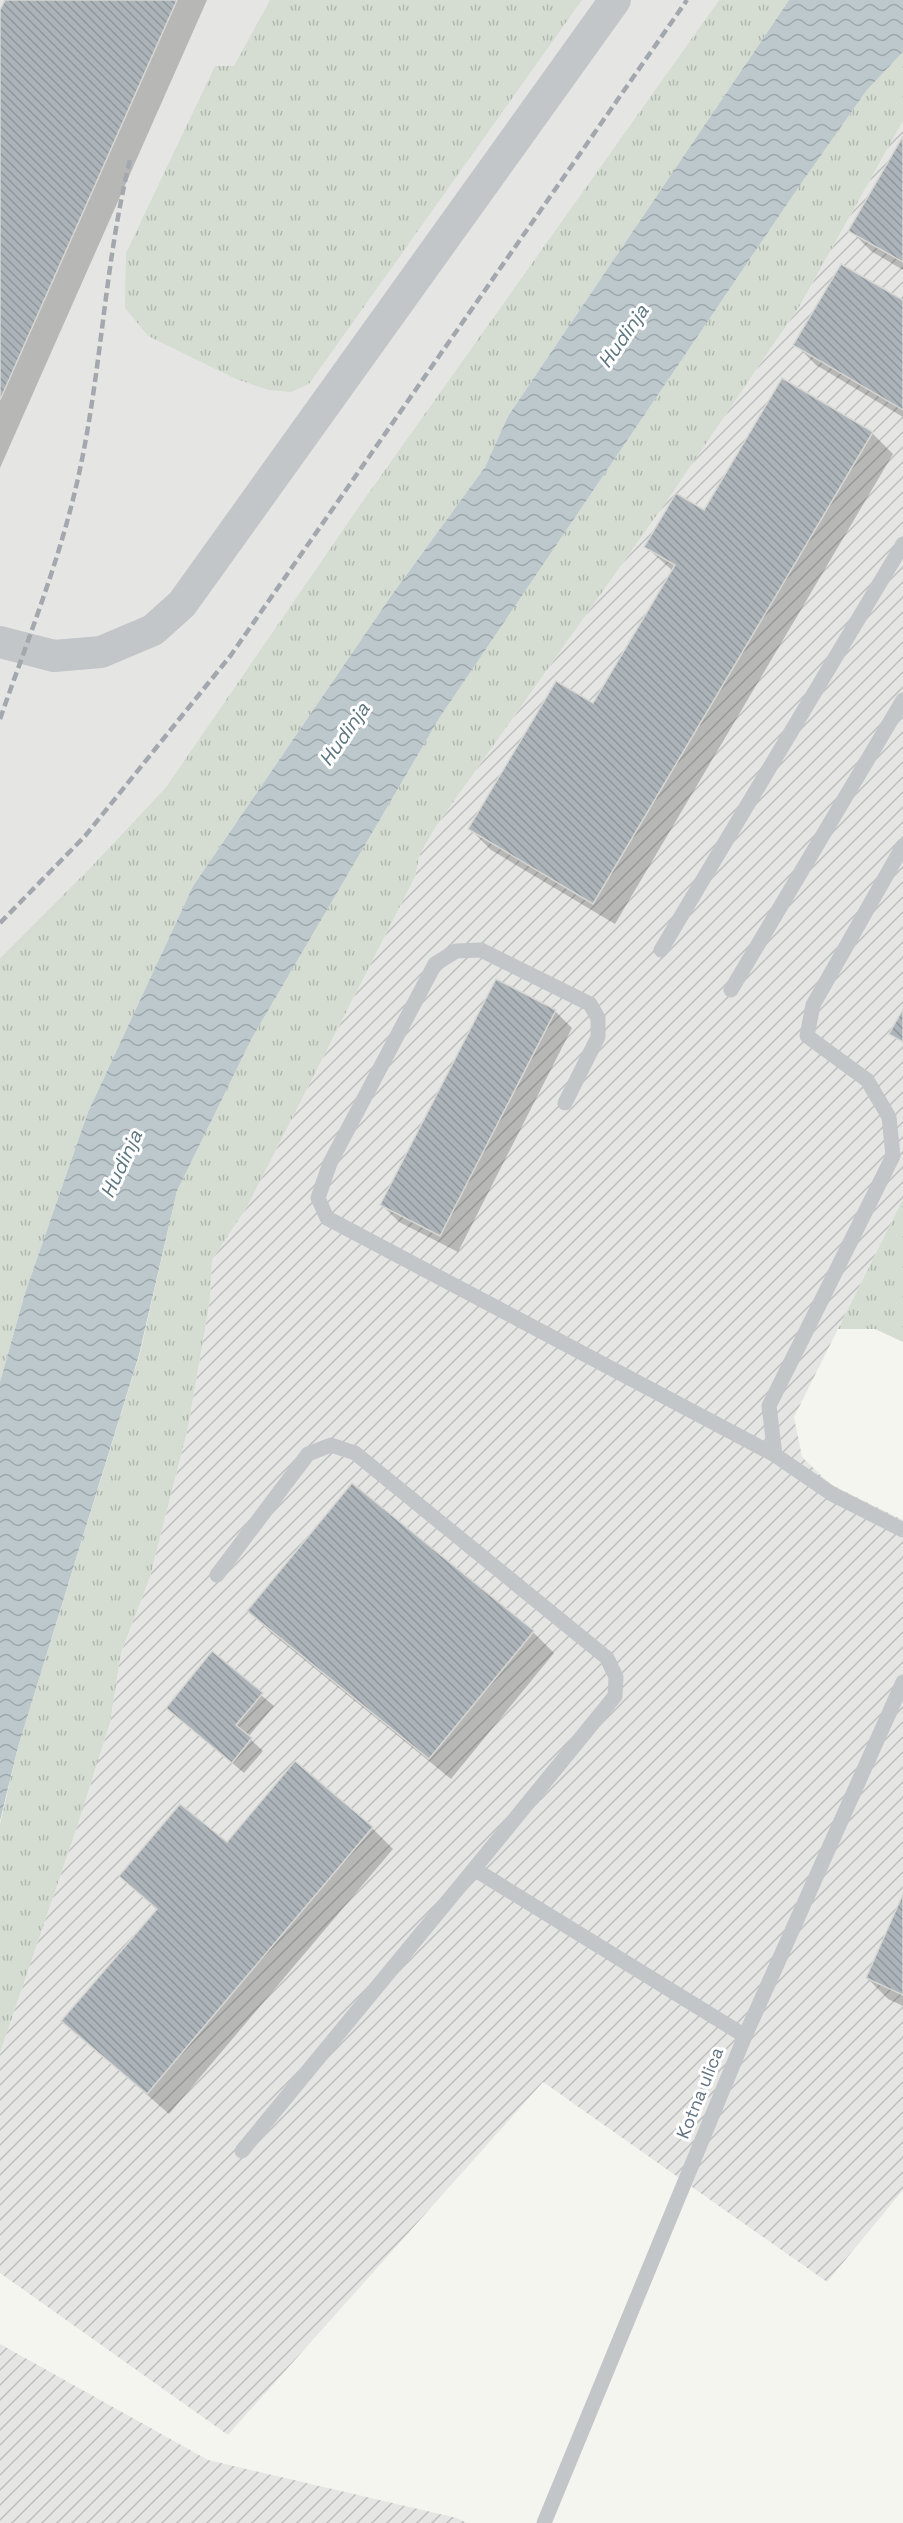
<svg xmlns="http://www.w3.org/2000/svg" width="903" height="2523" font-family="'Space Grotesk',sans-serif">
<defs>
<pattern id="industrial-furrows" width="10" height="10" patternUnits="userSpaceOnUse" patternTransform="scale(1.5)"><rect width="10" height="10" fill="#e5e6e4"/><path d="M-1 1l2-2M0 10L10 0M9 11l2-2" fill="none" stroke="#bdbfbe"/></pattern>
<pattern id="grass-tufts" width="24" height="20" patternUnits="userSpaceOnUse" patternTransform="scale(1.5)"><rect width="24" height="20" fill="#d5dcd1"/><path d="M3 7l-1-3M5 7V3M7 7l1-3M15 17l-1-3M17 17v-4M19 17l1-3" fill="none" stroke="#b0b7af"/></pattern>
<pattern id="water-waves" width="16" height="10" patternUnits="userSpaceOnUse" patternTransform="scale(1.5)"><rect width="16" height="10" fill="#bdc8cd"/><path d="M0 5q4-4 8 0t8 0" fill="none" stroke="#9da7ac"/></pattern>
<pattern id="building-back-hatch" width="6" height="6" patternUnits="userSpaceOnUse" patternTransform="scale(1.5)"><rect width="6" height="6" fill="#acb4b9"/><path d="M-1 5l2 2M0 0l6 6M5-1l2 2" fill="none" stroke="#8f979c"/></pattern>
</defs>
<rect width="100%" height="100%" fill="#f5f5f0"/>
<path fill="#e5e6e4" d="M0,0H719L360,505L166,787L93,865L0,958Z"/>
<path fill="url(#industrial-furrows)" d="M903,121V1199L794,1417L802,1457L830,1484L903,1520V2190L827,2282L543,2082L228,2435L0,2273V2053L77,1827L110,1723L121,1653L150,1577L188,1428L210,1300L212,1260L247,1207L415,877L420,854L435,828L669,498L799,307Z
M0,2344L208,2460L457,2518L467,2523H0Z"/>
<path fill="url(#grass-tufts)" d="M270,0H582L309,384L291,392L269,390L236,379L148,336L125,308L126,253L215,66H234Z
M719,0H789L508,416L485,467L391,596L193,886L88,1112L25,1293L0,1382V958L93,865L166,787L360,505Z
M903,52V121L799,307L669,498L435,828L420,854L415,877L247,1207L212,1260L210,1300L188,1428L150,1577L121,1653L110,1723L77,1827L0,2053V1824L18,1747L140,1353L177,1191L252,1038L440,717L798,188L867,90Z
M903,1199V1342L875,1329H838Z"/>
<path fill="url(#water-waves)" d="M789,0H903V52L867,90L798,188L440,717L252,1038L177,1191L139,1355L18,1747L0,1821V1382L25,1293L88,1112L193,886L391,596L485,467L508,416Z"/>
<path fill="#0003" d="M6,0H207L0,468V14Z
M903,139V270L871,251L850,230Z
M903,302V417L816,365L795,344Z
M872,433L893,454L615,924L491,850L470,829L593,705L673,571L646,547L705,512Z
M496,981L555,1011L572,1028L458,1252L399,1222L382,1205Z
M249,1611L533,1632L554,1653L451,1779L270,1632Z
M212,1654L274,1706L248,1737L263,1751L244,1773L168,1708Z
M372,1828L393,1849L169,2114L63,2021L157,1910L121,1876L227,1845Z
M903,1898V2006L888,1999L867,1978Z"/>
<path fill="url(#building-back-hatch)" stroke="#d6d6d3" stroke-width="1.5" d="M5,0H177L0,400V10Z
M903,136V262L848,231Z
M841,264L903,300V410L793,345Z
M782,378L873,432L593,904L468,829L556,681L593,703L675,565L644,547L676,493L704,510Z
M496,979L556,1010L440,1236L380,1205Z
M903,1009V1042L889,1034Z
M352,1483L534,1631L429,1759L247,1611Z
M212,1651L263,1693L236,1725L252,1738L232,1763L166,1708Z
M295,1761L373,1827L147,2094L61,2021L157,1909L119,1876L180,1804L227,1842Z
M903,1894V1995L866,1978Z"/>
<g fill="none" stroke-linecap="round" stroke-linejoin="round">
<path stroke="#c2c6c9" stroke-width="15" d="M903,846L813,1005L807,1036L867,1080L889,1117L893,1156L769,1406L775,1455L832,1494L903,1530
M661,950L903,544
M731,990L903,700
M565,1103L598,1037V1018L590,1004L481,950L456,951L435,964L330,1163L318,1198L327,1218L775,1455
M217,1575L308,1454L331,1445L355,1453L607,1658L616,1677L615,1696L474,1869
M242,2151L474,1869L745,2036
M544,2523L745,2036L903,1682"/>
<path stroke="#c2c6c9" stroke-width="32" d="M0,642L54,656L101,652L153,630L182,604L615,0"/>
<path stroke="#a2a8ae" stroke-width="4.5" stroke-dasharray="9 4.5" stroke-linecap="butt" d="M0,719C29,636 62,555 80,469C102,366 105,261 130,160
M0,923L85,836L231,655L687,0"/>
</g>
<g text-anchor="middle" stroke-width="6" stroke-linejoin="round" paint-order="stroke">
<g font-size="18" fill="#627483" stroke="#fff">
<text transform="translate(700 2093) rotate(-68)" y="6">Kotna ulica</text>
</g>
<g font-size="20" font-style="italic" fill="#5e7781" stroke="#fff">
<text transform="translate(623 336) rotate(-55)" y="7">Hudinja</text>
<text transform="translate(344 734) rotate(-55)" y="7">Hudinja</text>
<text transform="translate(121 1164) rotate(-65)" y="7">Hudinja</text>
</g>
</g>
</svg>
